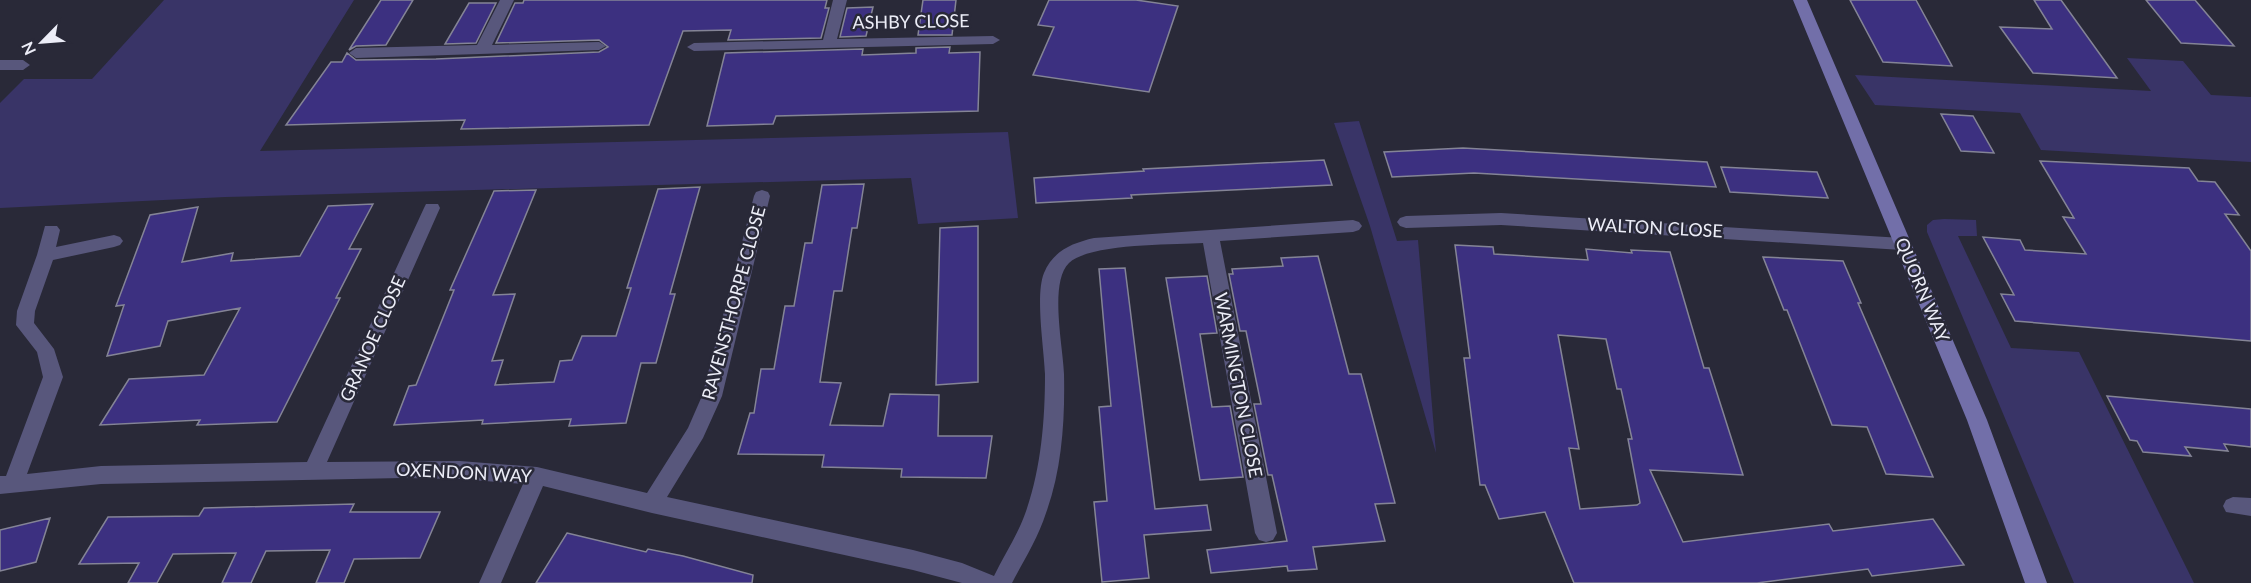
<svg xmlns="http://www.w3.org/2000/svg" width="2251" height="583" font-family="Lato,sans-serif">
<rect width="100%" height="100%" fill="#292938"/>
<path fill="#393467" d="M164,0H354L260,151L1008,132L1018,218L918,224L911,178L225,197L0,208V103L24,79H92Z
M2127,58L2183,61L2211,95L2251,97V162L2041,150L2020,113L1875,105L1855,75L2151,91Z
M1359,121L1397,241L1418,240L1436,453L1370,226L1334,123Z
M1944,219L1976,220L1977,236H1958L2011,348L2079,352L2194,583H2074L1927,232V225L1933,220Z"/>
<path fill="#3c3080" stroke="#848496" stroke-width="1.5" fill-rule="evenodd" d="M381,0H413L386,45L356,46L349,50Z
M524,0H827L825,8H829L821,38L728,40L731,30L683,31L649,125L461,129L465,120L286,125L331,62H342L347,53L356,60L436,59L599,52L608,47L599,40L496,43L515,3H523Z
M923,0H956L952,35H918Z
M1049,0H1136L1178,6L1149,92L1033,75L1054,27L1038,25Z
M1850,0H1916L1952,66L1883,62Z
M2034,0H2061L2117,78L2033,73L2000,27L2052,29Z
M2146,0H2195L2234,46L2181,43Z
M469,3H496L476,43L445,44Z
M873,7L866,36L840,37L847,8Z
M950,47L949,53L980,52L978,111L776,116L773,124L707,126L725,53L863,49L862,55L916,53V48Z
M1941,114L1973,116L1994,153L1961,151Z
M1463,148L1707,162L1716,187L1474,173L1392,177L1384,152Z
M1324,160L1332,185L1131,195L1132,198L1036,203L1034,178L1144,171L1143,169Z
M2040,161L2189,168L2198,181L2215,182L2239,215L2225,214L2251,251V341L2015,321L2001,294L2014,295L1983,237L2020,240L2025,250L2086,254L2063,217L2074,218Z
M1721,167L1817,172L1828,198L1730,192Z
M864,184L857,228H852L842,291H834L820,382L841,383L830,425L883,426L890,394L939,395L938,436H992L986,478L901,477L902,469L822,467L824,455L738,454L750,413H754L761,369H774L785,306H794L805,243H812L822,185Z
M700,187L670,294H675L656,363H641L626,423L569,426L571,419L482,424L483,420L394,425L409,386L416,385L454,290H450L494,191L536,190L493,295L515,294L492,361L503,360L495,385L554,382L560,361L572,360L582,336H616L631,288H627L658,189Z
M373,204L349,249H361L336,298H340L277,422L197,425L200,420L100,425L129,379L204,375L240,308L168,321L160,346L107,356L124,305L116,306L150,215L198,207L182,262L233,253L231,261L300,256L328,206Z
M978,226V382L936,385L940,228Z
M1455,245L1493,247L1494,254L1588,260L1586,249L1632,253L1631,250L1670,252L1704,368H1709L1743,475L1650,470L1683,542L1829,524L1833,531L1933,519L1964,565L1872,576L1868,569L1757,583H1574L1545,512L1499,519L1485,485H1480L1464,358H1470ZM1558,335L1606,339L1617,389H1621L1632,439H1628L1640,503L1637,505L1580,509L1569,448L1579,449Z
M1318,256L1349,374H1361L1395,503L1375,504L1385,541L1313,547L1317,569L1288,571L1287,566L1211,573L1207,550L1287,541L1272,475H1268L1254,404H1261L1246,331H1240L1229,274H1233L1232,269L1283,266L1281,258Z
M1763,257L1843,261L1861,303H1858L1933,477L1886,474L1867,427L1832,425L1787,310H1784Z
M1125,268L1155,509L1207,505L1211,530L1144,535L1149,578L1102,582L1094,502L1107,501L1099,407L1111,406L1099,269Z
M1207,276L1217,333L1200,334L1212,407L1230,406L1243,477L1200,480L1166,278Z
M2107,396L2251,409V447L2224,444L2228,451L2185,447L2191,456L2143,452L2137,441L2130,440Z
M354,504L350,512H440L420,558L354,559L344,583H316L330,550L266,551L251,583H222L236,553L173,554L157,583H128L139,563L79,564L108,517L199,516L204,508Z
M50,518L36,562L0,571V530Z
M567,533L646,552L648,549L683,556L753,575L752,583H536Z"/>
<g fill="none" stroke-linecap="round" stroke-linejoin="round">
<path fill="#58577c" fill-rule="evenodd" d="M500,0H514L492,45L599,42L606,46L599,50L356,58L349,53L356,48L477,45Z
M833,0H847L837,39L993,36L1000,40L993,44L694,51L687,47L694,43L823,40Z
M0,60H23L30,65L23,70H0Z
M762,190L768,192L770,196L722,396L703,438L667,497L913,550L962,563L994,576C1004,555 1017,536 1025,514C1041,470 1045,421 1045,374C1044,348 1035,295 1044,273C1053,251 1072,243 1094,238L1353,220L1359,222L1362,226L1359,230L1353,232L1220,241L1277,533L1273,540L1266,542L1259,540L1255,533L1203,243C1172,245 1090,243 1069,263C1049,282 1063,346 1064,374C1065,420 1062,469 1046,513C1038,538 1024,560 1012,583H962L913,570L652,513L543,486L501,583H479L523,484L460,479L402,478L101,484L0,494V476H6L43,377L37,352L16,325L17,311L37,255L45,226H57L60,230L56,247L114,235L120,237L123,241L120,245L114,247L53,260L35,311L34,323L54,349L63,377L27,474L101,466L307,462L424,208L426,204H438L440,208L327,462L460,461L537,467L647,493L688,428L702,396L754,196L756,192Z
M1501,213L1902,238L1908,240L1911,244L1908,248L1902,250L1501,225L1406,228L1400,226L1397,222L1400,218L1406,216Z
M2233,497L2251,498V516L2226,512L2223,506L2226,500Z"/>
<path fill="#726fa9" fill-rule="evenodd" d="M1793,0H1807L1987,420L2047,583H2025L1967,420Z"/>
</g>
<g text-anchor="middle" stroke-width="5" stroke-linejoin="round" paint-order="stroke">
<g font-size="18" fill="#ecedf7" stroke="#292938">
<text transform="translate(911 22) rotate(-1)" y="6">ASHBY CLOSE</text>
<text transform="translate(1655 228) rotate(3)" y="6">WALTON CLOSE</text>
<text transform="translate(1922 290) rotate(67)" y="6">QUORN WAY</text>
<text transform="translate(734 303) rotate(-75)" y="6">RAVENSTHORPE CLOSE</text>
<text transform="translate(373 339) rotate(-66)" y="6">GRANOE CLOSE</text>
<text transform="translate(1238 385) rotate(79)" y="6">WARMINGTON CLOSE</text>
<text transform="translate(464 473) rotate(3)" y="6">OXENDON WAY</text>
</g>
</g>
<g transform="translate(42 42) rotate(245)" stroke="#292938" stroke-width="4.5" paint-order="stroke">
<path d="M0-4.5L10 22L0 15L-10 22Z" fill="#ecedf7"/>
<text y="-9" font-size="16" font-weight="bold" text-anchor="middle" fill="#ecedf7">N</text>
</g>
</svg>
